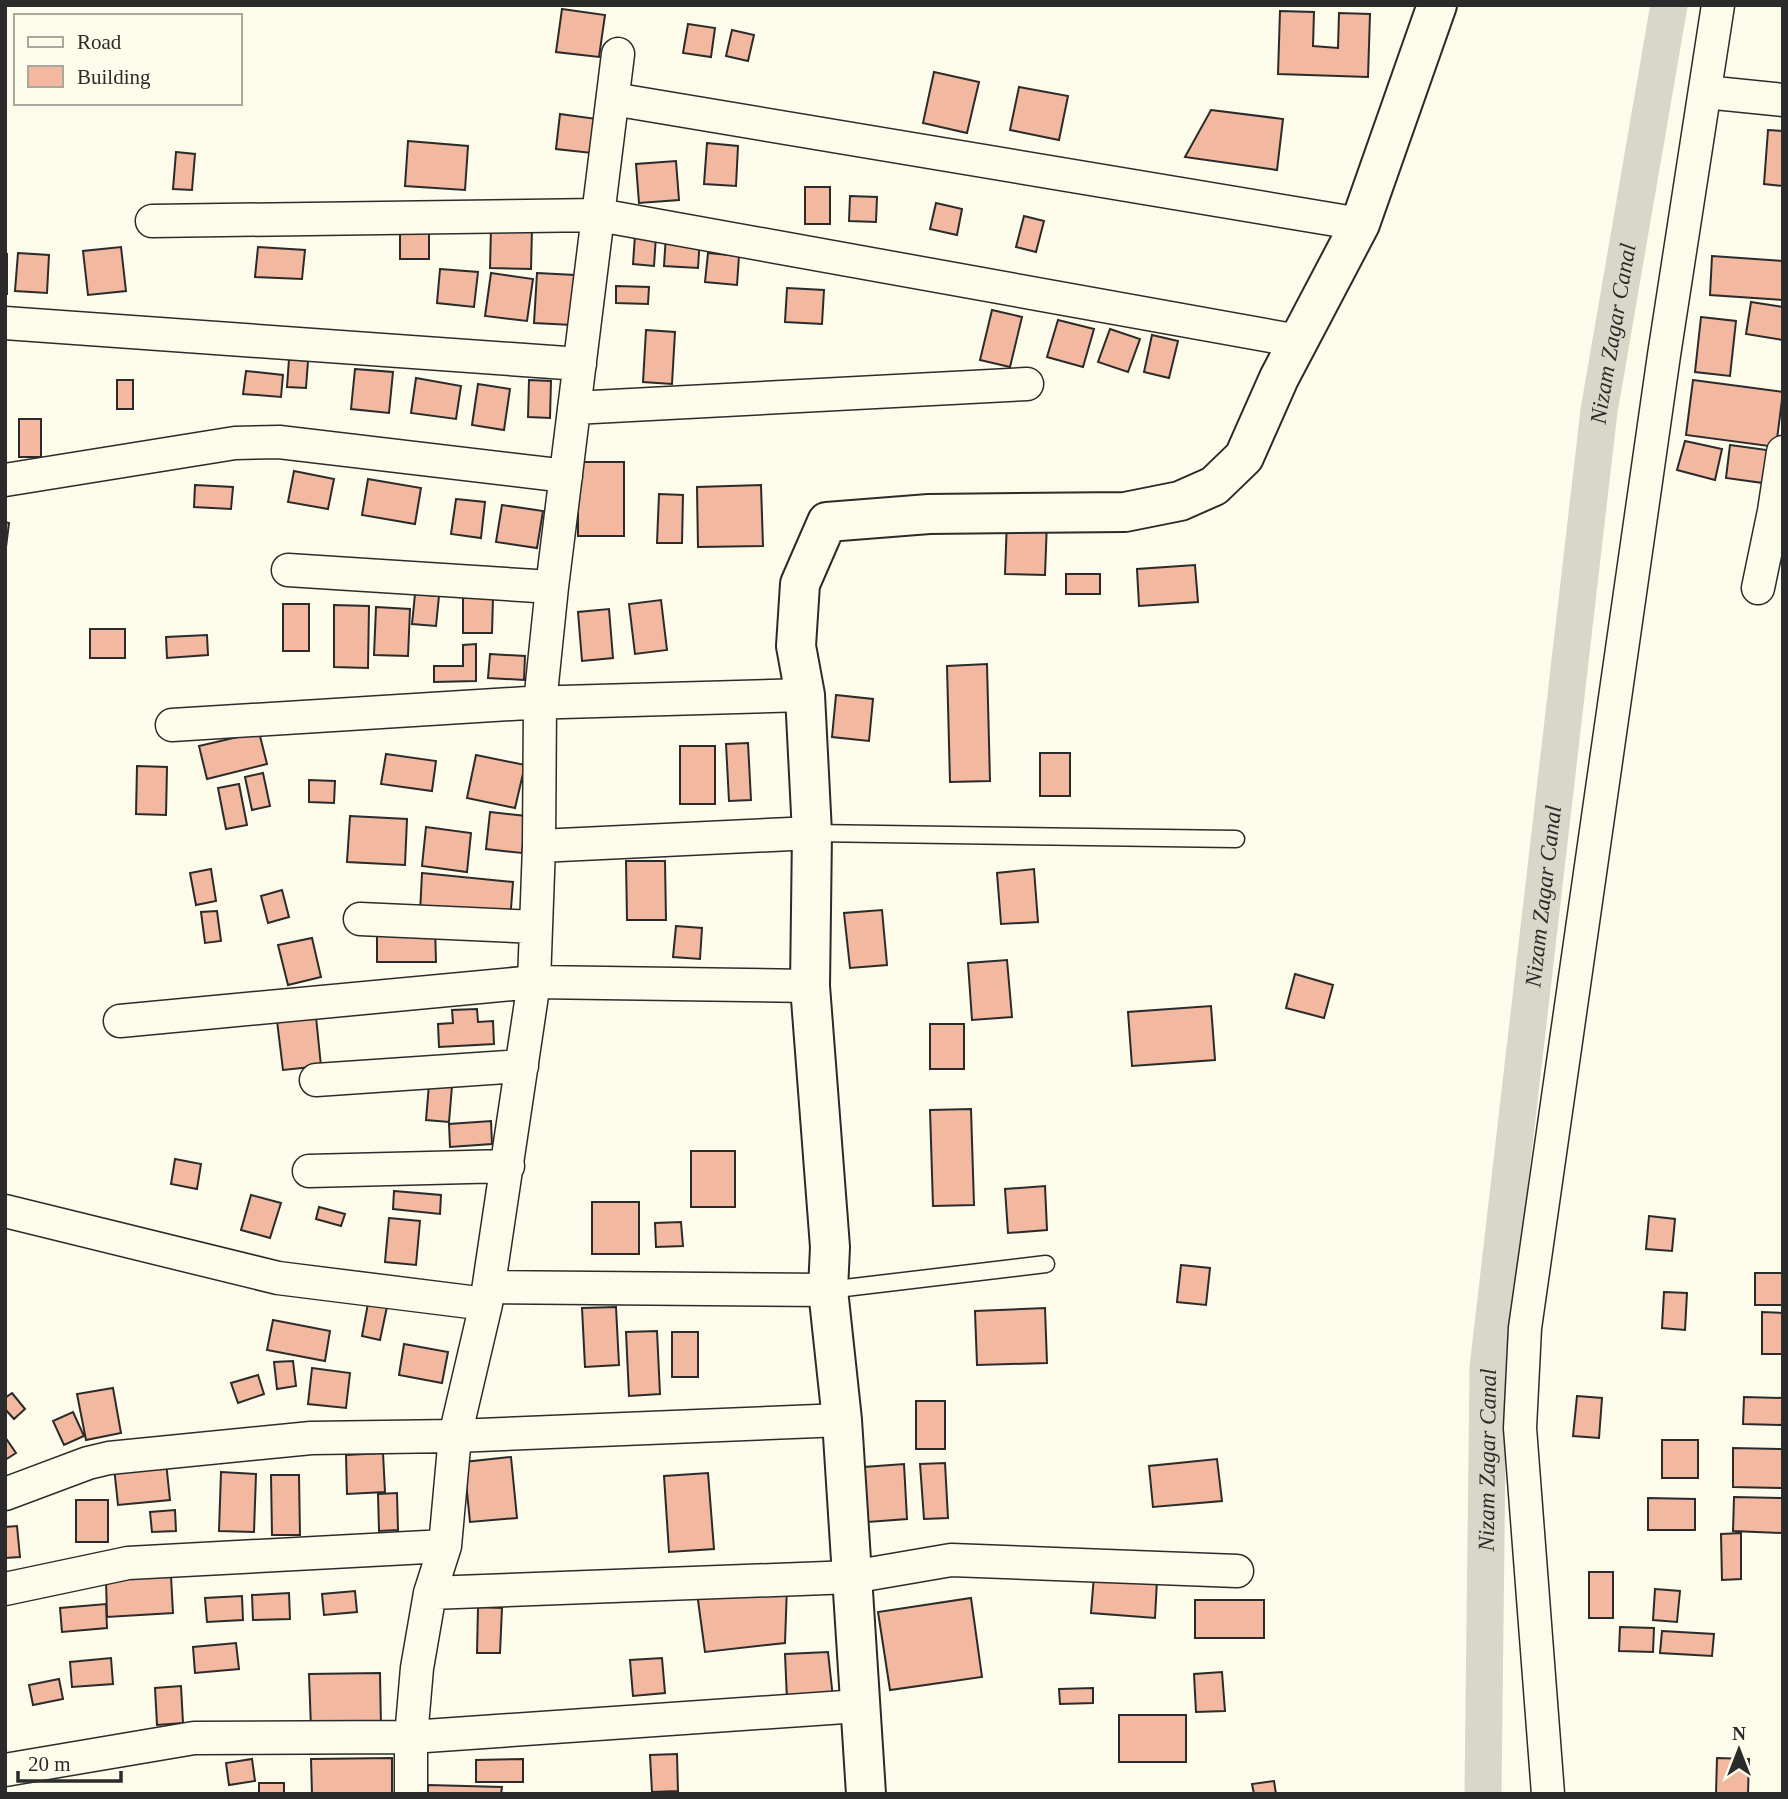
<svg xmlns="http://www.w3.org/2000/svg" width="1788" height="1799" font-family="Georgia,serif">
<rect width="100%" height="100%" fill="#fdfbea"/>
<g fill="none" stroke-linecap="round" stroke-linejoin="round">
<path stroke="#d8d7c9" stroke-width="37" id="s1" d="M1483,1794L1488,1368L1599,411L1669,5"/>
</g>
<path fill="#f2b8a0" stroke="#2b2b2b" stroke-width="2" d="M562,9L605,15L599,57L556,52Z
M1280,11L1314,12L1313,46L1338,48L1339,13L1370,14L1368,77L1278,74Z
M688,24L715,28L711,57L683,53Z
M732,30L754,35L748,61L726,56Z
M934,72L979,82L967,133L923,123Z
M1019,87L1068,96L1059,140L1010,130Z
M1211,110L1283,119L1277,170L1185,157Z
M560,114L597,119L592,153L556,149Z
M1768,130L1783,131V186L1764,184Z
M408,141L468,146L465,190L405,186Z
M707,143L738,146L736,186L704,184Z
M176,152L195,154L192,190L173,189Z
M676,161L679,200L639,203L636,164Z
M805,187H830V224H805Z
M850,196L877,197L876,222L849,221Z
M936,203L962,209L957,235L930,229Z
M1024,216L1044,221L1036,252L1016,247Z
M491,228L532,229L531,269L490,268Z
M400,231H429V259H400Z
M635,235L656,236L654,266L633,264Z
M666,235L700,237L698,268L664,266Z
M121,247L126,291L88,295L83,251Z
M258,247L305,250L302,279L255,277Z
M18,253L49,255L47,293L15,291Z
M708,253L739,256L737,285L705,282Z
M5,254H7V294H5Z
M1712,256L1783,261V300L1710,295Z
M440,269L478,272L474,307L437,303Z
M491,273L533,279L527,321L485,316Z
M537,273L575,275L572,325L534,323Z
M616,286L649,287L648,304L616,303Z
M787,288L824,290L822,324L785,322Z
M1751,302L1783,307V340L1746,334Z
M992,310L1022,317L1010,367L980,360Z
M1701,317L1736,321L1730,376L1695,372Z
M1058,320L1094,329L1083,367L1047,357Z
M1110,329L1140,339L1128,372L1098,362Z
M646,330L675,332L672,384L643,382Z
M1152,335L1178,341L1169,378L1144,372Z
M289,359L308,361L306,388L287,387Z
M355,369L393,372L389,413L351,409Z
M246,371L283,375L281,397L243,394Z
M416,378L461,386L456,419L411,413Z
M117,380H133V409H117Z
M529,380L551,381L550,418L528,417Z
M1693,380L1783,392L1776,447L1686,435Z
M478,384L510,389L504,430L472,425Z
M19,419H41V457H19Z
M1685,441L1722,449L1715,480L1677,470Z
M1730,445L1767,450L1763,483L1726,478Z
M578,462H624V536H578Z
M294,471L334,479L328,509L288,502Z
M368,479L421,488L415,524L362,515Z
M195,485L233,487L231,509L194,507Z
M761,485L763,546L698,547L697,487Z
M659,494L683,495L682,543H657Z
M456,499L485,502L481,538L451,534Z
M502,505L543,511L537,548L496,542Z
M1007,520L1047,521L1045,575L1005,574Z
M5,522L9,523L5,555Z
M1195,565L1198,602L1139,606L1137,569Z
M1066,574H1100V594H1066Z
M415,594L439,596L436,626L412,624Z
M463,598H493L492,633H463Z
M661,600L667,650L635,654L629,604Z
M283,604H309V651H283Z
M334,605L369,606L368,668L334,667Z
M376,607L410,609L408,656L374,655Z
M609,609L613,658L582,661L578,612Z
M90,629H125V658H90Z
M207,635L208,655L167,658L166,637Z
M476,644V681L434,682V666H463V645Z
M490,654L525,656L524,680L488,678Z
M987,664L990,781L950,782L947,666Z
M836,695L873,699L869,741L832,737Z
M259,732L267,764L207,779L199,746Z
M748,743L751,800L729,801L726,744Z
M680,746H715V804H680Z
M1040,753H1070V796H1040Z
M386,754L436,761L432,791L381,784Z
M476,755L525,765L515,808L467,798Z
M137,766L167,767L166,815L136,814Z
M263,773L270,806L252,810L245,777Z
M309,780L335,781L334,803L309,802Z
M239,784L247,825L226,829L218,788Z
M490,812L526,816L522,853L486,849Z
M350,816L407,819L405,865L347,862Z
M426,827L471,833L467,872L422,866Z
M626,861H665L666,920H627Z
M211,869L216,901L196,905L190,873Z
M1034,869L1038,922L1001,924L997,873Z
M422,873L513,882L510,922L420,913Z
M282,890L289,917L268,923L261,896Z
M882,910L887,965L850,968L844,913Z
M217,911L221,941L205,943L201,912Z
M676,926L702,928L700,959L673,957Z
M435,927L436,962H377V928Z
M312,938L321,977L288,985L278,945Z
M1007,960L1012,1017L972,1020L968,963Z
M1295,974L1333,985L1324,1018L1286,1008Z
M1211,1006L1215,1060L1132,1066L1128,1012Z
M477,1009L478,1022L493,1021L494,1044L439,1047L438,1024L453,1023L452,1010Z
M316,1017L321,1066L283,1070L277,1021Z
M930,1024H964V1069H930Z
M429,1084L452,1086L449,1122L426,1120Z
M971,1109L974,1205L933,1206L930,1110Z
M491,1121L492,1144L450,1147L449,1124Z
M691,1151H735V1207H691Z
M175,1159L201,1164L197,1189L171,1184Z
M1045,1186L1047,1230L1008,1233L1005,1189Z
M394,1191L441,1195L440,1214L393,1209Z
M251,1195L281,1203L270,1238L241,1230Z
M592,1202H639V1254H592Z
M319,1207L345,1214L341,1226L316,1219Z
M1649,1216L1675,1219L1672,1251L1646,1249Z
M389,1218L420,1221L416,1265L385,1262Z
M681,1222L683,1246L656,1247L655,1223Z
M1181,1265L1210,1268L1206,1305L1177,1302Z
M1755,1273H1783V1305H1755Z
M1664,1292L1687,1293L1685,1330L1662,1328Z
M369,1298L388,1302L380,1340L362,1336Z
M616,1307L619,1365L585,1367L582,1308Z
M1045,1308L1047,1363L977,1365L975,1311Z
M1762,1312L1783,1313V1354H1762Z
M273,1320L330,1331L325,1361L267,1350Z
M657,1331L660,1394L629,1396L626,1332Z
M672,1332H698V1377H672Z
M404,1344L448,1352L442,1383L399,1375Z
M293,1361L296,1386L277,1389L274,1362Z
M312,1368L350,1373L346,1408L308,1404Z
M258,1375L264,1394L238,1403L231,1383Z
M113,1388L121,1433L86,1440L77,1394Z
M12,1393L25,1409L14,1419L5,1409V1398Z
M1577,1396L1602,1398L1599,1438L1573,1436Z
M1744,1397L1783,1398V1425L1743,1424Z
M916,1401H945V1449H916Z
M73,1412L84,1436L64,1445L53,1421Z
M5,1437L16,1453L5,1460Z
M1662,1440H1698V1478H1662Z
M1733,1448L1783,1449V1488L1733,1487Z
M383,1453L385,1492L347,1494L346,1455Z
M511,1457L517,1518L470,1522L464,1462Z
M1217,1459L1222,1501L1153,1507L1149,1466Z
M166,1462L170,1500L118,1505L114,1467Z
M945,1463L948,1518L924,1519L920,1464Z
M904,1464L907,1519L868,1522L864,1467Z
M221,1472L256,1474L254,1532L219,1531Z
M708,1473L714,1549L669,1552L664,1476Z
M271,1475H299L300,1535H272Z
M397,1493L398,1530L379,1531L378,1494Z
M1734,1497L1783,1498V1533L1733,1531Z
M1648,1498L1695,1499V1530H1648Z
M76,1500H108V1542H76Z
M175,1510L176,1531L152,1532L150,1512Z
M17,1526L20,1557L5,1558V1527Z
M1741,1533V1579L1722,1580L1721,1534Z
M1589,1572H1613V1618H1589Z
M1094,1575L1157,1580L1155,1618L1091,1613Z
M171,1576L173,1613L107,1617L106,1580Z
M787,1586L785,1643L705,1652L697,1593Z
M1655,1589L1680,1591L1677,1622L1653,1620Z
M355,1591L357,1612L324,1615L322,1594Z
M289,1593L290,1619L253,1620L252,1595Z
M242,1596L243,1620L207,1622L205,1598Z
M971,1598L982,1677L890,1690L878,1612Z
M1195,1600H1264V1638H1195Z
M106,1604L107,1628L62,1632L60,1608Z
M478,1607L502,1608L500,1653H477Z
M1620,1627L1654,1628L1653,1652L1619,1651Z
M1662,1631L1714,1634L1712,1656L1660,1653Z
M236,1643L239,1669L195,1673L193,1647Z
M828,1652L833,1698L787,1700L785,1654Z
M111,1658L113,1684L72,1687L70,1662Z
M662,1658L665,1693L633,1696L630,1660Z
M1222,1672L1225,1711L1196,1712L1194,1674Z
M380,1673L381,1727L311,1728L309,1674Z
M59,1679L63,1699L33,1705L29,1685Z
M181,1686L183,1723L157,1725L155,1688Z
M1093,1688V1703L1060,1704L1059,1689Z
M1119,1715H1186V1762H1119Z
M677,1754L678,1791L652,1792L650,1755Z
M392,1758V1794H312L311,1759Z
M1717,1758L1749,1759L1748,1794H1716Z
M252,1759L255,1781L229,1785L226,1763Z
M523,1759V1782H476V1760Z
M1274,1781L1276,1794H1254L1252,1784Z
M259,1783H284V1794H259Z
M428,1785L502,1787L501,1794H428Z"/>
<g fill="none" stroke-linecap="round" stroke-linejoin="round">
<defs>
<path id="service" d="M812,833L1236,839
M828,1290L1046,1264"/>
<path id="minor" d="M1705,92L1783,100
M613,99L1360,224
M152,221L599,215L1298,341
M5,323L580,364
M574,408L1027,384
M5,480L235,443L279,442L566,476
M288,570L552,587
M1758,588L1774,511L1783,452
M172,725L527,703L805,695
M539,846L812,833
M360,919L536,927
M120,1021L534,982L810,986
M316,1080L522,1066
M309,1171L508,1166
M5,1211L278,1278L486,1304
M489,1287L828,1290
M5,1494L88,1463L109,1458L311,1438L455,1436L842,1420
M5,1589L128,1563L445,1546
M430,1593L852,1577L951,1560L1237,1571
M5,1770L194,1738L411,1737L859,1706
M411,1794V1737L417,1668L430,1593L445,1546L455,1436L486,1304L534,982L539,846L540,703L552,587L618,54
M1548,1794L1520,1428L1525,1328L1664,355L1718,5"/>
<path id="tertiary" d="M866,1794L842,1420L828,1290L830,1247L810,986L812,833L805,695L796,646L800,584L827,522L929,514L1125,512L1180,501L1214,486L1244,457L1279,378L1360,224L1437,5"/>
</defs>
<use href="#service" stroke="#2b2b2b" stroke-width="19"/>
<use href="#minor" stroke="#2b2b2b" stroke-width="35"/>
<use href="#tertiary" stroke="#2b2b2b" stroke-width="42"/>
<use href="#service" stroke="#fdfbea" stroke-width="16"/>
<use href="#minor" stroke="#fdfbea" stroke-width="32"/>
<use href="#tertiary" stroke="#fdfbea" stroke-width="38"/>
</g>
<g text-anchor="middle" stroke-width="5" stroke-linejoin="round" paint-order="stroke">
<g font-size="23" font-style="italic" fill="#2b2b2b" stroke="#fdfbea">
<text dy="8" stroke="none"><textPath href="#s1" startOffset="1468">Nizam Zagar Canal</textPath></text>
<text dy="8" stroke="none"><textPath href="#s1" startOffset="901">Nizam Zagar Canal</textPath></text>
<text dy="8" stroke="none"><textPath href="#s1" startOffset="334">Nizam Zagar Canal</textPath></text>
</g>
</g>
<rect width="1788" height="1799" fill="none" stroke="#2b2b2b" stroke-width="14"/>
<rect x="14" y="14" width="228" height="91" fill="#fdfbea" stroke="#a9a89e" stroke-width="2"/>
<rect x="28" y="37" width="35" height="10" fill="#fdfbea" stroke="#a9a89e" stroke-width="2"/>
<text x="77" y="49" font-size="21" fill="#2b2b2b">Road</text>
<rect x="28" y="66" width="35" height="21" fill="#f2b8a0" stroke="#a9a89e" stroke-width="2"/>
<text x="77" y="84" font-size="21" fill="#2b2b2b">Building</text>
<g transform="translate(1739 1750)" stroke="#fdfbea" stroke-width="5" paint-order="stroke">
<path d="M0-5L12 26L0 18L-12 26Z" fill="#2b2b2b"/>
<text y="-10" font-size="19" font-weight="bold" text-anchor="middle" fill="#2b2b2b">N</text>
</g>
<path d="M18 1771v10h103v-10" fill="none" stroke="#2b2b2b" stroke-width="3.5"/>
<text x="28" y="1771" font-size="21" fill="#2b2b2b" stroke="#fdfbea" stroke-width="5" paint-order="stroke">20 m</text>
</svg>
